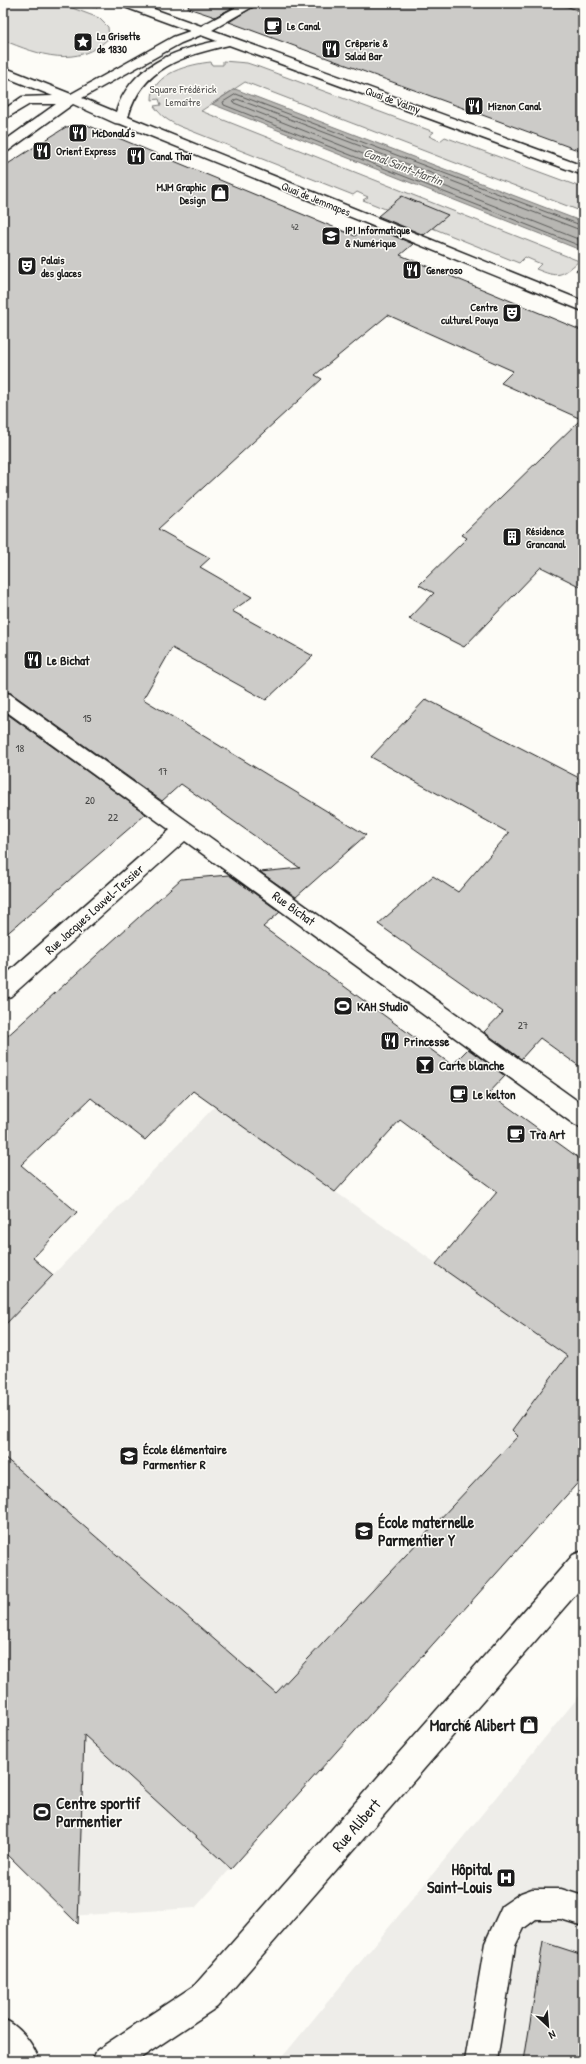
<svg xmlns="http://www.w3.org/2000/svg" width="586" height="2064" font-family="'Patrick Hand',sans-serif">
<rect width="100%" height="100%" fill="#fdfcf7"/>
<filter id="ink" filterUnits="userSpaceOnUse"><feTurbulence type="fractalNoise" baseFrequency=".025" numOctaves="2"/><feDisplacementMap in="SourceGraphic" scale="8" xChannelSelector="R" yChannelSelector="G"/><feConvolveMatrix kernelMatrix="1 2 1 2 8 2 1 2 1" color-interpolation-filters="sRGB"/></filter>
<g filter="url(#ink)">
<path fill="#eeede9" d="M215,1106L583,1368V1477L195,1908L69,1916L64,1910L79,1890L83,1774L65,1757L3,1660V1327Z
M583,1692V2061H279L580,1695Z"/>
<path fill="#e0dfdb" stroke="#7e7e7c" d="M3,3H59L99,18L108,27L109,38C77,69 39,55 3,40Z
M223,61L247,63L259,67L434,132L429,136L440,141L445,137L583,188V212L245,82L201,111L579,261C561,277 558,278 536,269L541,264L525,257L519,263L363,200L368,197L357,192L353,195L179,126C168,121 161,116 154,106L161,105L159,99L152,100C151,73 191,64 211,62L212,65H223Z"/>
<path fill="#b7b6b2" stroke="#797876" d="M235,89L583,222V251L212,104Z"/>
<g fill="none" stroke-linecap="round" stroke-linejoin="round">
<path stroke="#5a5a58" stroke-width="1" d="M583,226L236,94L223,102L224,105L583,247
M583,231L237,99L233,101L234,103L583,241"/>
</g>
<path fill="#cccbc8" stroke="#1c1c1c" d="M189,3H241L215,17L188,8Z
M260,3H557L583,12V152L229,22Z
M87,125L355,236L368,225L413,244L400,255L583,331V588L541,567L464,647L409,619L434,593L419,585L467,538L462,535L581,419L501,383L513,371L388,315L315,375L322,379L158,529L210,558L200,567L252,597L232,611L313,656L266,700L172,648L143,699L366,835L296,897L260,872L300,868L181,784L162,801L11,693L3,691V167L66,127Z
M402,196L448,215L424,235L378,216Z
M426,699L583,780V1069L540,1038L521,1059L484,1032L503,1012L378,924L433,876L458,892L509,833L371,757Z
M3,711L146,814L3,937Z
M229,875L280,912L263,927L452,1065L468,1049L505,1076L489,1093L583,1161V1477L231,1869L84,1735L78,1924L3,1850V1456L276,1693L518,1436L512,1430L567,1356L436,1264L497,1192L400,1120L335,1192L193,1091L145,1140L91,1098L21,1165L77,1212L33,1258L53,1275L3,1327V1040L181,879Z
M543,1942L583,1955V2061H524Z"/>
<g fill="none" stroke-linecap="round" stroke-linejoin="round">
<defs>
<path id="minor" d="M120,3H137L201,26L244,3H259L212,30L583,166V175L229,45C183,56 142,67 128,117L583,301V311L121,124L115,123L73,104L8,151L3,152V142L56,104H30L3,120V110L22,97L53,96L3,76V67L71,94L173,37L190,31L122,6ZM201,35L217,41C174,50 130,66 116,112L82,98L181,43Z
M3,692L10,694L583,1105V1128L575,1125L185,841L11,996L3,999V977L170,830L3,709Z
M583,1551V1586L217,2007L136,2061H92L97,2050L195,1985L573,1555Z
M532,1889H561L583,1896V1926L561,1919H536L524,1928L515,1946L497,2061H465L485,1943L502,1906L521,1893Z
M3,2019C20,2026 33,2044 40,2061H4Z"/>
</defs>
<use href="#minor" stroke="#1c1c1c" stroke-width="3"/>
<path stroke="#1c1c1c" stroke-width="1.5" stroke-dasharray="2.5 2" stroke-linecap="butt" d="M84,3L97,8
M576,271L583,265"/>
<use href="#minor" fill="#fdfcf7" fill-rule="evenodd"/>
</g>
</g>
<defs>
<symbol id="cafe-square" viewBox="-11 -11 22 22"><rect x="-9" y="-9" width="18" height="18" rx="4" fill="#1c1c1c" stroke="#fdfcf7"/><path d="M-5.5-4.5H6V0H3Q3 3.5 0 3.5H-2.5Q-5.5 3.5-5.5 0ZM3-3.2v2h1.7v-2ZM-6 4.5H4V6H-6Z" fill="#fff"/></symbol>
<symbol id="sight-square" viewBox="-11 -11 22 22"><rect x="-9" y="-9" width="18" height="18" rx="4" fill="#1c1c1c" stroke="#fdfcf7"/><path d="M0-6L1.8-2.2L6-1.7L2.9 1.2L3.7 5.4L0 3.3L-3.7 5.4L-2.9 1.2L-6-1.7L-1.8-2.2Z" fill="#fff"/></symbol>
<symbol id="restaurant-square" viewBox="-11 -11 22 22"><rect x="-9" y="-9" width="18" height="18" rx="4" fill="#1c1c1c" stroke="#fdfcf7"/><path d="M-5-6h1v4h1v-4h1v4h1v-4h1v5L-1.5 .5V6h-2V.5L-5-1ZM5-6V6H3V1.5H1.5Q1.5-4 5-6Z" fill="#fff"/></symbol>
<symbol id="shop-square" viewBox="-11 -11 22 22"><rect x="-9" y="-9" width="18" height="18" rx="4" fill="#1c1c1c" stroke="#fdfcf7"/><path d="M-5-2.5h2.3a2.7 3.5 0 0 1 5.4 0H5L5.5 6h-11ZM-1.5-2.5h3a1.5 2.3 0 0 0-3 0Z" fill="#fff"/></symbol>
<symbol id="university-square" viewBox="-11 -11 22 22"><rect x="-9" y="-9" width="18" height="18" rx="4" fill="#1c1c1c" stroke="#fdfcf7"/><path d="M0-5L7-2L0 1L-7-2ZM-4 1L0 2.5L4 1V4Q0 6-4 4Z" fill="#fff"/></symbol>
<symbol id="theatre-square" viewBox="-11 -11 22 22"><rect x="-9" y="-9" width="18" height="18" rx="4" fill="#1c1c1c" stroke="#fdfcf7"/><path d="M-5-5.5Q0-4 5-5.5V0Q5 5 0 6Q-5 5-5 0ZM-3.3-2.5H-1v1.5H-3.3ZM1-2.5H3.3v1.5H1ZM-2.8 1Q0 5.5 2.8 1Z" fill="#fff"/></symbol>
<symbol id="building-square" viewBox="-11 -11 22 22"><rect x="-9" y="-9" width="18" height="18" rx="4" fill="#1c1c1c" stroke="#fdfcf7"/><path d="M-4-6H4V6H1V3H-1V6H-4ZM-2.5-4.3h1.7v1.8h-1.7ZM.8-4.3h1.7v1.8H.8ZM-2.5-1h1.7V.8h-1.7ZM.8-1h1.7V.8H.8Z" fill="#fff"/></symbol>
<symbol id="stadium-square" viewBox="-11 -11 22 22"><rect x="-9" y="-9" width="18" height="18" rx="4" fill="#1c1c1c" stroke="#fdfcf7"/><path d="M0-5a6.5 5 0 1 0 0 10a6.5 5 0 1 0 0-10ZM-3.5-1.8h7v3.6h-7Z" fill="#fff"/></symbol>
<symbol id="bar-square" viewBox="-11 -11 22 22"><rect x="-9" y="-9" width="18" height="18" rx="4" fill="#1c1c1c" stroke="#fdfcf7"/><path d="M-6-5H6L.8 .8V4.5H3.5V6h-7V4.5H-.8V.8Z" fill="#fff"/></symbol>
<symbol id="school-square" viewBox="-11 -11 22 22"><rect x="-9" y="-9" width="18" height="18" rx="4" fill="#1c1c1c" stroke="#fdfcf7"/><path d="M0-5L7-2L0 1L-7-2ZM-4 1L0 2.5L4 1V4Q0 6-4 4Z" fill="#fff"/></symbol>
<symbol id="hospital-square" viewBox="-11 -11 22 22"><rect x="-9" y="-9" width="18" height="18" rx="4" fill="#1c1c1c" stroke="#fdfcf7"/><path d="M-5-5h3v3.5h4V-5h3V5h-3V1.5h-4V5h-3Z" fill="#fff"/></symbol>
</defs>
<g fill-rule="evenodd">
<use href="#cafe-square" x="262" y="15" width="22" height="22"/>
<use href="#sight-square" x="72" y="31" width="22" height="22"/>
<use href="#restaurant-square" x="320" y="38" width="22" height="22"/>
<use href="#restaurant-square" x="463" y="95" width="22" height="22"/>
<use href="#restaurant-square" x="67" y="122" width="22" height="22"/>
<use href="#restaurant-square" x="31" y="140" width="22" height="22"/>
<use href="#restaurant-square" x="125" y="145" width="22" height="22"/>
<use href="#shop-square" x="209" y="182" width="22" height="22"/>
<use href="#university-square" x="320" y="225" width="22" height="22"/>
<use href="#theatre-square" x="16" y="255" width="22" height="22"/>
<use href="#restaurant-square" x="401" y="259" width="22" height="22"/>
<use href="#theatre-square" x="501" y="302" width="22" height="22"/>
<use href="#building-square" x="501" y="526" width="22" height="22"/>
<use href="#restaurant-square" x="22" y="649" width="22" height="22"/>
<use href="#stadium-square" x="332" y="995" width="22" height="22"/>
<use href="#restaurant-square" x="379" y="1030" width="22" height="22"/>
<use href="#bar-square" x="414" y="1054" width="22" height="22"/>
<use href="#cafe-square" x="448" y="1083" width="22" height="22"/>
<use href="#cafe-square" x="505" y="1123" width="22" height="22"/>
<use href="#school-square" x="118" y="1445" width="22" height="22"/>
<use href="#school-square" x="353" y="1520" width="22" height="22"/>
<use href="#shop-square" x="518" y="1714" width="22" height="22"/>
<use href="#stadium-square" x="31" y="1801" width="22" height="22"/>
<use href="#hospital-square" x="495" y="1867" width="22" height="22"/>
</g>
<g text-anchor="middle" stroke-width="3" stroke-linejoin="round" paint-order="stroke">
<g font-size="9" fill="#484847">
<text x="295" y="230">42</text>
</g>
<g font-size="11" font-weight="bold" fill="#1c1c1c" stroke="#fdfcf7" text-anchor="start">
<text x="287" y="30">Le Canal</text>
<text x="97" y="40">La Grisette<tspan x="97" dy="13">de 1830</tspan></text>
<text x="345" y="47">Crêperie &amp;<tspan x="345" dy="13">Salad Bar</tspan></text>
<text x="488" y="110">Miznon Canal</text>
<text x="92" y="137">McDonald's</text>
<text x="56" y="155">Orient Express</text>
<text x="150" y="160">Canal Thaï</text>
<text x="206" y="191" text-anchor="end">MJM Graphic<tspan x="206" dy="13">Design</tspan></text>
<text x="345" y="234">IPI Informatique<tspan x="345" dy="13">&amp; Numérique</tspan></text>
<text x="41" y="264">Palais<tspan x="41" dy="13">des glaces</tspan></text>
<text x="426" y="274">Generoso</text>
<text x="498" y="311" text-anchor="end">Centre<tspan x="498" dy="13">culturel Pouya</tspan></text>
<text x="526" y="535">Résidence<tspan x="526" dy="13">Grancanal</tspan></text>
</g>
<g font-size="11" fill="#575655" stroke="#fdfcf7">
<text x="183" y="93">Square Frédérick<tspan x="183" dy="13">Lemaître</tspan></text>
</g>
<g font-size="11" fill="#1c1c1c" stroke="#fdfcf7">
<text transform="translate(393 100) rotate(20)" y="4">Quai de Valmy</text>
<text transform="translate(316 199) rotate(22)" y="4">Quai de Jemmapes</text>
</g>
<g font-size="11" fill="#484847">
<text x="87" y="722">15</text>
<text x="20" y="752">18</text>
<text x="163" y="775">17</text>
<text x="90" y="804">20</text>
<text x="113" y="821">22</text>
<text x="523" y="1029">27</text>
</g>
<g font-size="12" font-style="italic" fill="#5a5a58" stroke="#fdfcf7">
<text transform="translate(403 167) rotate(21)" y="4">Canal Saint-Martin</text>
</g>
<g font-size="13" font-weight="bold" fill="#1c1c1c" stroke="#fdfcf7" text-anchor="start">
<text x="47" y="665">Le Bichat</text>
<text x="357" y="1011">KAH Studio</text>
<text x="404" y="1046">Princesse</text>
<text x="439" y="1070">Carte blanche</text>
<text x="473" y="1099">Le kelton</text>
<text x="530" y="1139">Trà Art</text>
<text x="143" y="1454">École élémentaire<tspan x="143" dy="15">Parmentier R</tspan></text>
</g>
<g font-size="13" fill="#1c1c1c" stroke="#fdfcf7">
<text transform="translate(294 908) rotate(36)" y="5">Rue Bichat</text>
<text transform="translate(94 909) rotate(-42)" y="5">Rue Jacques Louvel-Tessier</text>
</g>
<g font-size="16" font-weight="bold" fill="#1c1c1c" stroke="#fdfcf7" text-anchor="start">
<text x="378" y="1528">École maternelle<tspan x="378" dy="18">Parmentier Y</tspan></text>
<text x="515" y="1731" text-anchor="end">Marché Alibert</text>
<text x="56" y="1809">Centre sportif<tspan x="56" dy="18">Parmentier</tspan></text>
<text x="492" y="1875" text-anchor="end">Hôpital<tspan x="492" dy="18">Saint-Louis</tspan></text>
</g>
<g font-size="16" fill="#1c1c1c" stroke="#fdfcf7">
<text transform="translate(356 1825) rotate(-49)" y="6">Rue Alibert</text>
</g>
</g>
<rect width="586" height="2064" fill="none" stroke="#fdfcf7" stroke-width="16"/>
<rect x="8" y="8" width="570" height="2048" fill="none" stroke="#1c1c1c" stroke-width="1.5" filter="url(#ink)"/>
<g transform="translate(548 2026) rotate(154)" stroke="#fdfcf7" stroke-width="3" paint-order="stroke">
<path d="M0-3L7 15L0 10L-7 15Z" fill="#1c1c1c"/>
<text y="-6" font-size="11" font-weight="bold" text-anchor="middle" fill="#1c1c1c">N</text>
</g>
</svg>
